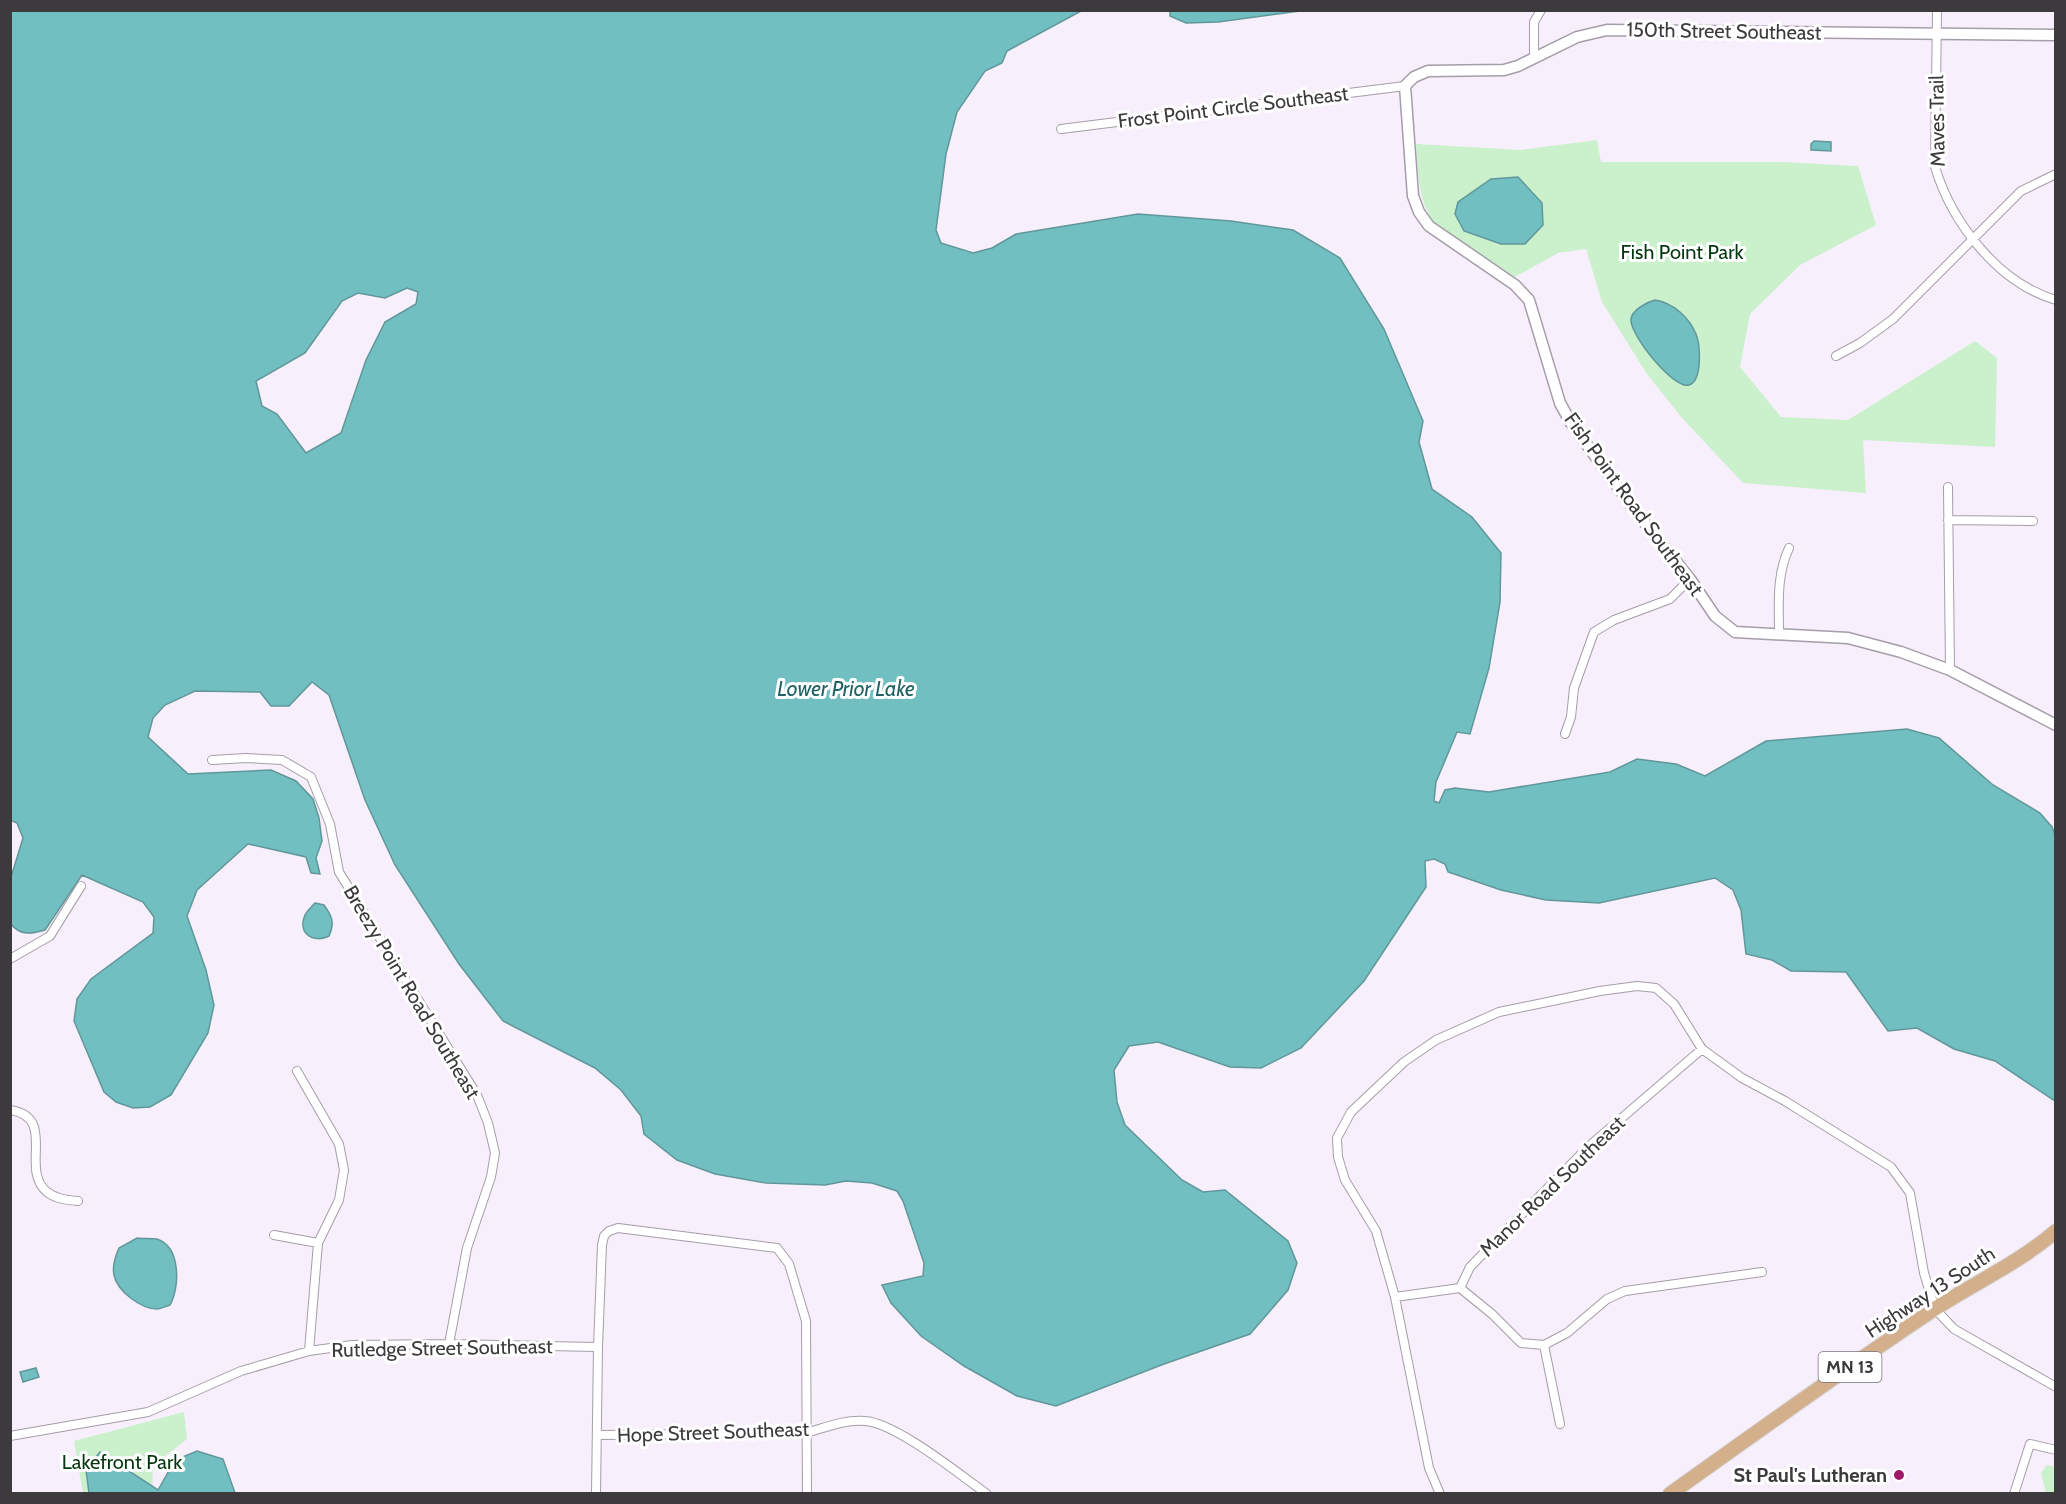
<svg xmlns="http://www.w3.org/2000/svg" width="2066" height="1504" font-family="Cabin,sans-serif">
<rect width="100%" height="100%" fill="#f7effb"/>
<path fill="#caf0cc" d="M1597,140L1601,162H1782L1858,166L1876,225L1800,265L1750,314L1740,367L1781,417L1848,420L1975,341L1997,358L1995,447L1863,440L1866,493L1743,483L1682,418L1647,374L1602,302L1586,249L1558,253L1515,277L1434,223C1418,199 1418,173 1416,144L1521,150Z
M184,1412L187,1439L153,1466L152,1494L83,1493L74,1441Z
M2047,1465L2055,1467V1493H2046L2041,1473Z"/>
<path fill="#71bfc1" stroke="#61979a" stroke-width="1.5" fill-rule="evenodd" d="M11,10L1081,11L1007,51L1002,63L985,71L957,112L946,154L936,230L941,243L973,253L992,248L1016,234L1138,214L1231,221L1293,230L1340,258L1384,329L1423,421L1419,442L1432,489L1472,517L1501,553L1500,602L1489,668L1470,734L1457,732L1436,782L1434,801L1439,803L1445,790L1455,788L1489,792L1610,772L1637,759L1676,764L1705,776L1766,741L1907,729L1939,738L1993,785L2040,813L2052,827L2055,835V1101L1995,1061L1954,1049L1917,1028L1888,1031L1846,972L1791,971L1772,960L1746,954L1741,910L1733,890L1715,878L1599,903L1546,900L1501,890L1448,872L1445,864L1434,859L1425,861L1426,887L1364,981L1301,1048L1261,1068L1230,1067L1158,1042L1129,1046L1114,1070L1117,1102L1125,1125L1182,1180L1203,1192L1225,1190L1288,1241L1297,1263L1288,1290L1250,1334L1164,1364L1056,1406L1017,1396L964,1366L921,1336L891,1303L882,1285L923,1276L924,1263L903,1201L897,1191L872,1183L846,1181L825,1185L766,1183L715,1174L677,1160L644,1134L641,1116L621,1090L595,1068L503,1021L459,964L395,865L365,800L329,695L312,682L289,706H271L260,692L195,691L165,705L153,718L148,737L188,774L271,770L296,781L313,799L319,818L322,841L316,858L320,874L311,873L306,857L248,844L197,890L187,916L206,970L214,1005L208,1033L171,1095L150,1107L133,1108L116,1102L104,1092L74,1021L77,999L91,979L153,933L154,917L143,902L82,875L45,930C32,934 20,936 11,924V877L23,838L17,823L10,820ZM407,288L418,292L416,304L385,322L366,360L341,433L306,453L277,414L262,406L256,381L305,353L342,301L358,293L385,298Z
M1170,11V10L1300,11L1218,22L1186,23L1170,16Z
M1814,141L1831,142V151L1811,150V144Z
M1518,177L1542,203L1543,225L1525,244H1501L1464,231L1455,214L1458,202L1491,179Z
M1655,300C1673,303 1689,317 1696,334C1700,344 1703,381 1689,385C1674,390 1629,334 1631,319C1632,310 1647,302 1655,300Z
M315,903L324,905C332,916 335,923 329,936C313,944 297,933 305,915C307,911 312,906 315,903Z
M137,1238C143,1239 151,1238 157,1239C181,1247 180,1287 170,1305C166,1306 160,1309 157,1309C141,1309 117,1291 114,1275C112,1266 115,1257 119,1248Z
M36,1368L39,1377L23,1382L20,1372Z
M197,1451L223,1459L235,1493H89L86,1470L100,1452L158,1490L175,1460Z"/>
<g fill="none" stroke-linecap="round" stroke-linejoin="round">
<defs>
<path id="minor" d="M1937,10L1935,167C1952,223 1998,283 2056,300
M1534,57V22L1541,10
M1061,129L1405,86
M1836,356L1860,343L1893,319L2021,191L2056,174
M1948,487L1950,670
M1948,520L2033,521
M1779,635C1779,605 1776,576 1789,548
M1565,734L1571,717L1574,688L1594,632L1614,620L1670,599L1690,579
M212,760L246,758L282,760L311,777L330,824L339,872L477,1095L488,1123L495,1153L491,1177L467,1248L449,1344
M10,959L50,936L81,886
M297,1071L339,1144L344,1170L339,1200L318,1243L309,1351
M10,1110C58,1117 19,1169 47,1192C56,1199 67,1200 78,1201
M274,1235L318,1243
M1460,1288L1492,1314L1521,1343L1544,1345L1567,1333L1607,1299L1625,1291L1762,1272
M1395,1297L1460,1288L1470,1267L1588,1147L1702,1049
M1544,1345L1560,1424
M597,1435L806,1433C824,1428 845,1419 865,1421C896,1423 959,1474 987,1494
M10,1436L148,1412L241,1371L309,1351L352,1345L449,1344L598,1347
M596,1494L598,1347L602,1245L604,1236L609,1231L618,1228L777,1248L789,1264L806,1321L807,1494
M1440,1494L1429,1468L1395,1297L1376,1231L1345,1180L1338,1157L1337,1138L1351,1112L1404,1062L1436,1040L1499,1012L1600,991L1637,986L1656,988L1674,1004L1702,1049L1742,1078L1785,1101L1891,1167L1910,1193L1924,1273L1935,1309L1954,1329L2056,1387
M2014,1494L2030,1444L2056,1450"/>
<path id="tertiary" d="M2056,35L1607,30L1577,37L1518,66L1504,70L1428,71L1414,77L1405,86L1413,196L1419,212L1429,226L1515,285L1529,300L1560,403L1571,423L1636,512L1690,579L1715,616L1735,632L1848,638L1901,652L1950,670L2056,725"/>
<path id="primary" d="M1670,1494C1757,1432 1844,1369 1933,1310C1974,1283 2019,1263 2056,1231"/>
</defs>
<use href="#minor" stroke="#a59da9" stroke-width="10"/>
<use href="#tertiary" stroke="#a59da9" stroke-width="13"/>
<use href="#primary" stroke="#d4d4d5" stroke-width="16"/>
<use href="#minor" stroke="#fff" stroke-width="8"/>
<use href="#tertiary" stroke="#fff" stroke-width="10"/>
<use href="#primary" stroke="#d4af8b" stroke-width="14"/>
</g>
<circle fill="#9d1869" stroke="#fff" stroke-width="2" cx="1899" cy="1475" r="6"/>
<g text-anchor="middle" stroke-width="6" stroke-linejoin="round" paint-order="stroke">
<rect fill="#fff" stroke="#777578" stroke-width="1.5" x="1818.5" y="1352" width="63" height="30" rx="4.5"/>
<g font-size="18" font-weight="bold" fill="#3d3a3e">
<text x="1850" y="1373">MN 13</text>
</g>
<g font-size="20" fill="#3d3a3e" stroke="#fff">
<text transform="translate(1724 31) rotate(1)" y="7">150th Street Southeast</text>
<text transform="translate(1233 107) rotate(-7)" y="7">Frost Point Circle Southeast</text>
<text transform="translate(1937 121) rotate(-91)" y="7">Maves Trail</text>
<text transform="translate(1634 504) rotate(54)" y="7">Fish Point Road Southeast</text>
<text transform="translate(412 992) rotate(59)" y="7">Breezy Point Road Southeast</text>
<text transform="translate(1552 1186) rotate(-44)" y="7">Manor Road Southeast</text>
<text transform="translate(1930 1292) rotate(-33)" y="7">Highway 13 South</text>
<text transform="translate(442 1348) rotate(-1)" y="7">Rutledge Street Southeast</text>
<text transform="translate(713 1432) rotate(-2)" y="7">Hope Street Southeast</text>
</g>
<g font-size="20" fill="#03370e" stroke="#fff">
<text x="1682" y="259">Fish Point Park</text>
<text x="122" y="1469">Lakefront Park</text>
</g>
<g font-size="20" font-weight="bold" fill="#3d3a3e" stroke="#fff" text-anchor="end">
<text x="1887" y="1482">St Paul's Lutheran</text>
</g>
<g font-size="21" font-style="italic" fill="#216264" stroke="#fff">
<text x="846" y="696">Lower Prior Lake</text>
</g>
</g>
<rect width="2066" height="1504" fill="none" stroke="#3d3a3e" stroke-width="24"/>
</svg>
